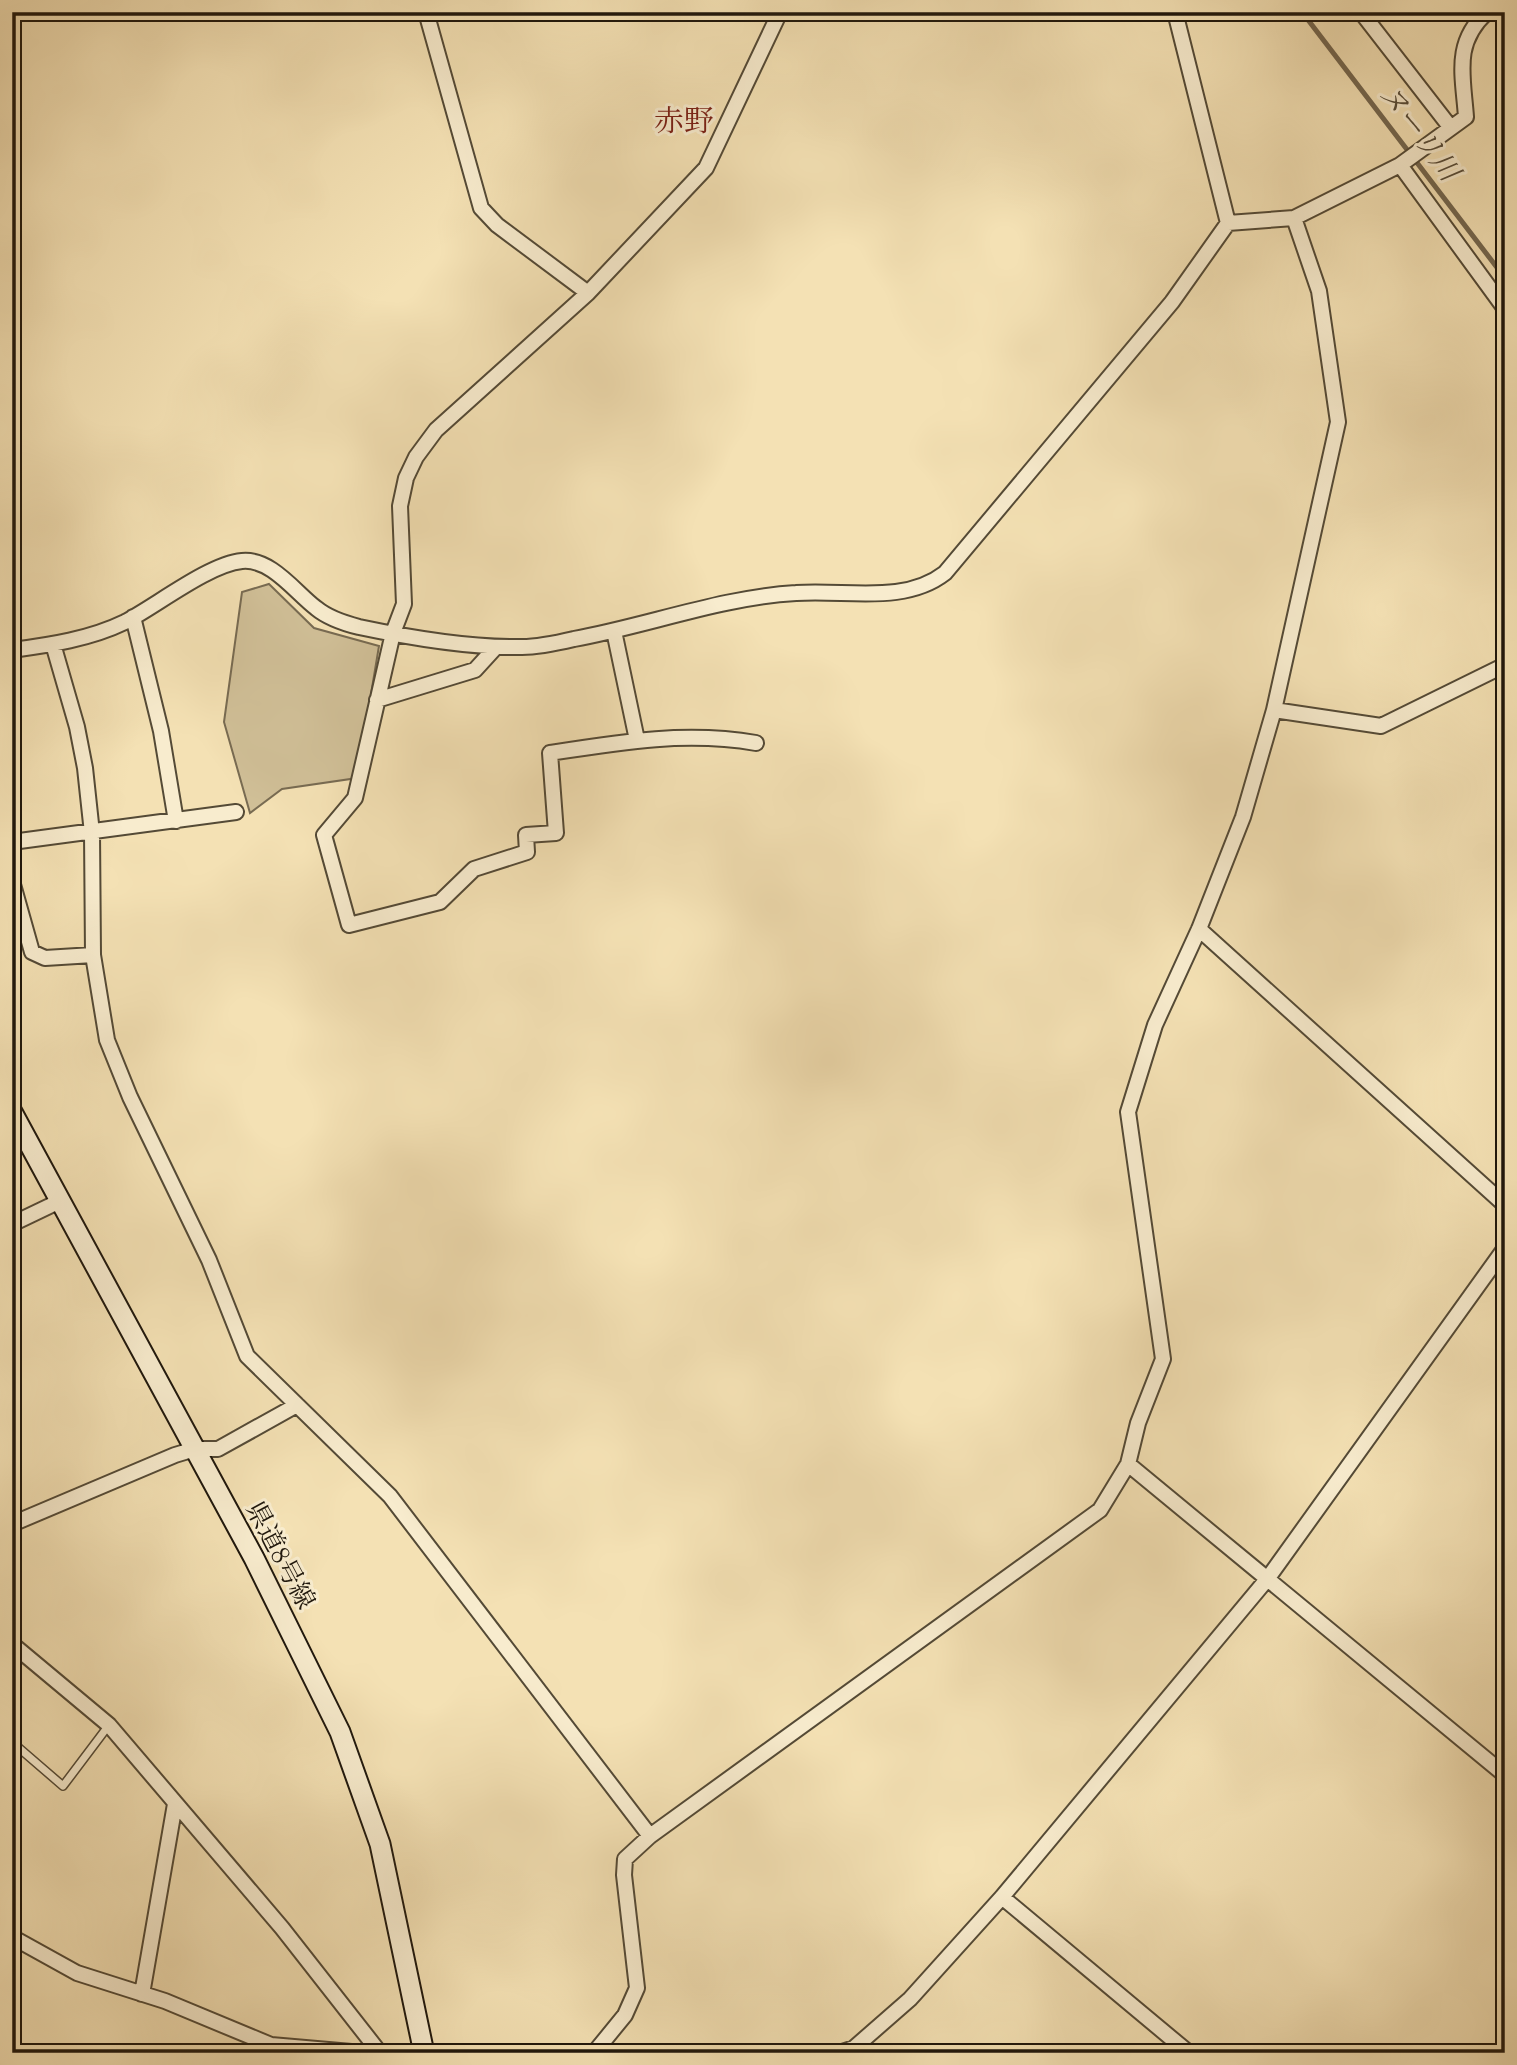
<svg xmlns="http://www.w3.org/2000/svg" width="1517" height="2065" font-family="'Sorts Mill Goudy','Noto Serif JP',serif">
<rect width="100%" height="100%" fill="#f4e1b4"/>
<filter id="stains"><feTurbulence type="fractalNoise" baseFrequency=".00286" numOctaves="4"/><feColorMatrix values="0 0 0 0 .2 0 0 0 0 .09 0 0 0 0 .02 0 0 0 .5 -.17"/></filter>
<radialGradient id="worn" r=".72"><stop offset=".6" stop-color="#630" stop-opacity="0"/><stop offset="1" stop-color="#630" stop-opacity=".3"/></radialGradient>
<path fill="#d0bf97" stroke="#786b52" stroke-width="2" d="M269,584L314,628L379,646L357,778L282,789L250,813L224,722L242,592Z"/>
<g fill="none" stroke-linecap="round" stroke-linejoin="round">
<path stroke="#74674f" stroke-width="5" d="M1302,12L1505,278"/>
<defs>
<path id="service" d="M12,1742L63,1786L109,1725"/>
<path id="minor" d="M426,12L481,208L497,225L588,293
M1361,12L1451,128
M1400,165L1505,309
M1228,223L1294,218L1400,165L1466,117C1463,75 1453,43 1487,12
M133,617L161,731L176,821
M614,631L637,740
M53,644L77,727L85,768L92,833L93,955L107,1040L130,1097L209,1260L247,1356L390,1496L650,1836
M12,650C50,645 90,639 125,622C156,606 209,564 242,561C271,558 295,592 316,608C328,618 343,623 359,627C411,638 468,648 522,647C539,647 557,643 574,639C646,626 723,597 796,593C845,589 904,605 945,573L1172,302L1228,223L1175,12
M377,700L475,670L496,647
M1274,710L1381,726L1505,665
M756,743C686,731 620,742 550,753L556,833L526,835L527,852L474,869L440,902L349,925L324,835L355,798L393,633L404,604L400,506L406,478L416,457L436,430L588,293L706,168L780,12
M12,842L236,812
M12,881L32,952L45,958L93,955
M1199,929L1505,1205
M12,1224L60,1201
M1128,1464L1505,1775
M12,1524L175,1455L195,1449H218L297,1405
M12,1644L109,1725L282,1928L380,2053
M1002,1897L1189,2053
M12,1937L77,1973L165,2001L271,2045L363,2053L373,2045
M142,1994L175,1804
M594,2053L625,2015L637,1988L624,1875L625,1859L650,1836L1100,1510L1128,1464L1138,1423L1163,1359L1128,1112L1155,1025L1199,929L1243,817L1274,710L1338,422L1319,291L1294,218
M839,2053L854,2048L910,1999L1002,1897L1268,1578L1505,1248"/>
<path id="secondary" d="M12,1112L254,1558L340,1732L380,1844L424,2053"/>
</defs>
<use href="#service" stroke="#544a36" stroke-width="10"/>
<use href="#minor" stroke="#544a36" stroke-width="18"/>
<use href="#secondary" stroke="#1f170c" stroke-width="23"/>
<use href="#service" stroke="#f8ecce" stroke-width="7"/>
<use href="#minor" stroke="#f8ecce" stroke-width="14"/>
<use href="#secondary" stroke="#f8ecce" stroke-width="19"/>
</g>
<g text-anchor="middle" stroke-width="6" stroke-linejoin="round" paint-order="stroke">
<g font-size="26" fill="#1f170c" stroke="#f8ecce">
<text transform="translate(281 1555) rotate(62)" y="9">県道8号線</text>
</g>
<g font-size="28" font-style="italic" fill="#574c38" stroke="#f8ecce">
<text transform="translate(1420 132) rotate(53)" y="10">ヌーリ川</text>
</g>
<g font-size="30" fill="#7a1f14" stroke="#f8ecce">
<text x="684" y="131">赤野</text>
</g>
</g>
<rect width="1517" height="2065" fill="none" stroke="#f4e1b4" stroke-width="42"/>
<rect x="14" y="14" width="1489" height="2037" fill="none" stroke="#1f170c" stroke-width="3.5"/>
<rect x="21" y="21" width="1475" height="2023" fill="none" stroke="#1f170c" stroke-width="2"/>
<rect width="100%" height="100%" filter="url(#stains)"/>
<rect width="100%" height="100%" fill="url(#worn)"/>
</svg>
